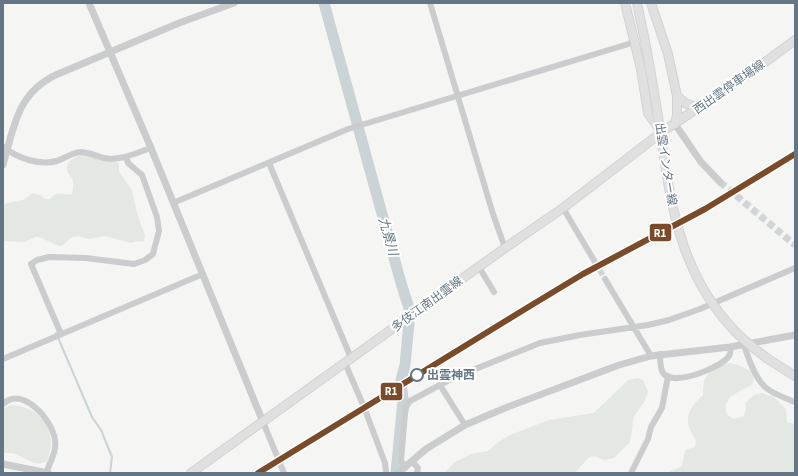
<svg xmlns="http://www.w3.org/2000/svg" width="798" height="476" font-family="'Source Sans 3','Noto Sans JP',sans-serif">
<rect width="100%" height="100%" fill="#f5f5f4"/>
<path fill="#e4e8e2" d="M83,154L115,161L119,163V172L132,190L137,213L143,230L145,236L144,241L141,242L138,241L131,243L105,236L89,239L78,236L72,237L63,245L59,246L39,237H35L25,242L3,241V205C12,200 16,203 22,200C26,199 29,195 33,193L40,195L45,199H50C58,189 63,196 72,194C73,190 74,182 72,178C71,176 69,175 68,173C63,162 75,157 83,154Z
M729,363L738,365L751,371L754,380L752,385C745,389 730,394 727,402C725,406 726,411 727,415L734,419L744,416L746,407L745,403L754,395L762,393L774,397L786,409L787,422L795,424V473H667L682,466L685,450L695,447L696,440C683,422 686,410 703,395C703,391 703,383 705,379C708,371 721,366 729,363Z
M638,378L643,380L648,391L645,401L634,416L630,442L614,458L604,460L594,456L588,458L575,473H444L455,462L471,454L488,451L497,443L510,435L549,420L594,413L628,380Z
M10,405C31,405 50,419 51,442C51,448 49,455 47,461C35,468 24,457 13,453C10,453 6,453 3,453V409Z"/>
<g fill="none" stroke-linecap="round" stroke-linejoin="round">
<path stroke="#cad3d5" stroke-width="2" d="M56,333L92,417L101,430L112,457L110,473"/>
<path stroke="#cad3d5" stroke-width="11" d="M324,3L401,283L409,308V323L405,365L401,380L403,400L396,473"/>
<path stroke="#d1d5d8" stroke-width="6" stroke-dasharray="6 3" stroke-linecap="butt" d="M595,262L605,279"/>
<path stroke="#d1d5d8" stroke-width="7" stroke-dasharray="7 3.5" stroke-linecap="butt" d="M720,182L795,245"/>
<defs>
<path id="secondary" d="M625,3L641,69L648,113L661,132
M637,3L647,51L656,104
M651,3L668,54L677,96V115L675,124
M677,96L685,103L698,108
M768,359L795,376
M191,473L505,248L563,208L662,132L760,66L795,40"/>
</defs>
<use href="#secondary" stroke="#d2d3d4" stroke-width="10"/>
<path stroke="#cbcccd" stroke-width="6" d="M430,3L493,214L505,248
M3,147C18,158 39,166 57,161C65,158 72,153 80,152C89,152 96,156 104,158C121,161 136,153 151,148
M269,163L351,358
M173,203L348,129L635,42
M563,208L595,262
M479,267L494,292
M605,279L651,356
M61,334L31,264L37,260L49,257L86,258L134,264L145,260L153,254L159,231L157,217L142,175L128,163L126,157
M744,345C748,357 754,376 764,386C771,393 785,398 795,402
M660,354C660,360 660,368 663,373C673,387 721,368 729,356C731,353 731,351 730,347
M3,359L203,274
M345,363L364,407L385,463L386,473
M440,385L465,425
M3,404C23,385 53,421 55,440C57,451 50,462 46,473
M263,422L284,473
M412,461L418,468L417,473
M405,468L401,460L405,414L406,407L410,401L453,378L540,343L580,335L648,325L669,320L700,309L795,268
M631,473L648,439L651,427L662,408L668,376"/>
<path stroke="#cbcccd" stroke-width="7" d="M89,3L151,148L263,422
M675,124L701,162L720,182
M3,165C14,127 17,92 58,74L179,23L234,3
M3,464L48,473
M398,473L426,449L465,425L505,408L619,365L651,356L730,347L795,335"/>
<use href="#secondary" stroke="#e0e0e0" stroke-width="8"/>
<defs>
<path id="secondary-bridge" d="M656,104C669,186 673,265 733,329C743,340 756,350 768,359"/>
</defs>
<use href="#secondary-bridge" stroke="#d2d3d4" stroke-width="10" stroke-linecap="butt"/>
<use href="#secondary-bridge" stroke="#e0e0e0" stroke-width="8"/>
<defs>
<path id="rail-1" d="M258,473L535,303L583,274L705,209L795,154"/>
</defs>
<use href="#rail-1" stroke="#fff" stroke-width="9"/>
<use href="#rail-1" stroke="#7a4b2a" stroke-width="6"/>
</g>
<circle fill="#fff" stroke="#647685" stroke-width="2" cx="417" cy="375" r="6"/>
<g text-anchor="middle" stroke-width="4" stroke-linejoin="round" paint-order="stroke">
<g font-size="12" fill="#647685" stroke="#fff">
<text transform="translate(729 87) rotate(-35)" y="4">西出雲停車場線</text>
<text transform="translate(666 164) rotate(81)" y="4">出雲インター線</text>
<text transform="translate(427 304) rotate(-36)" y="4">多伎江南出雲線</text>
</g>
<g font-size="12" font-weight="bold" fill="#647685" stroke="#fff" text-anchor="start">
<text x="427" y="379">出雲神西</text>
</g>
<g font-size="13" font-style="italic" fill="#607881" stroke="#fff">
<text transform="translate(389 236) rotate(74)" y="5">九景川</text>
</g>
</g>
<g stroke="#fff" stroke-width="1.5">
<rect x="649" y="223" width="23" height="19" rx="4" fill="#7a4b2a"/>
<rect x="380" y="382" width="23" height="19" rx="4" fill="#7a4b2a"/>
</g>
<g font-size="11" text-anchor="middle" font-weight="bold" fill="#fff">
<text x="660" y="237">R1</text>
<text x="391" y="395">R1</text>
</g>
<rect width="798" height="476" fill="none" stroke="#647685" stroke-width="8"/>
</svg>
